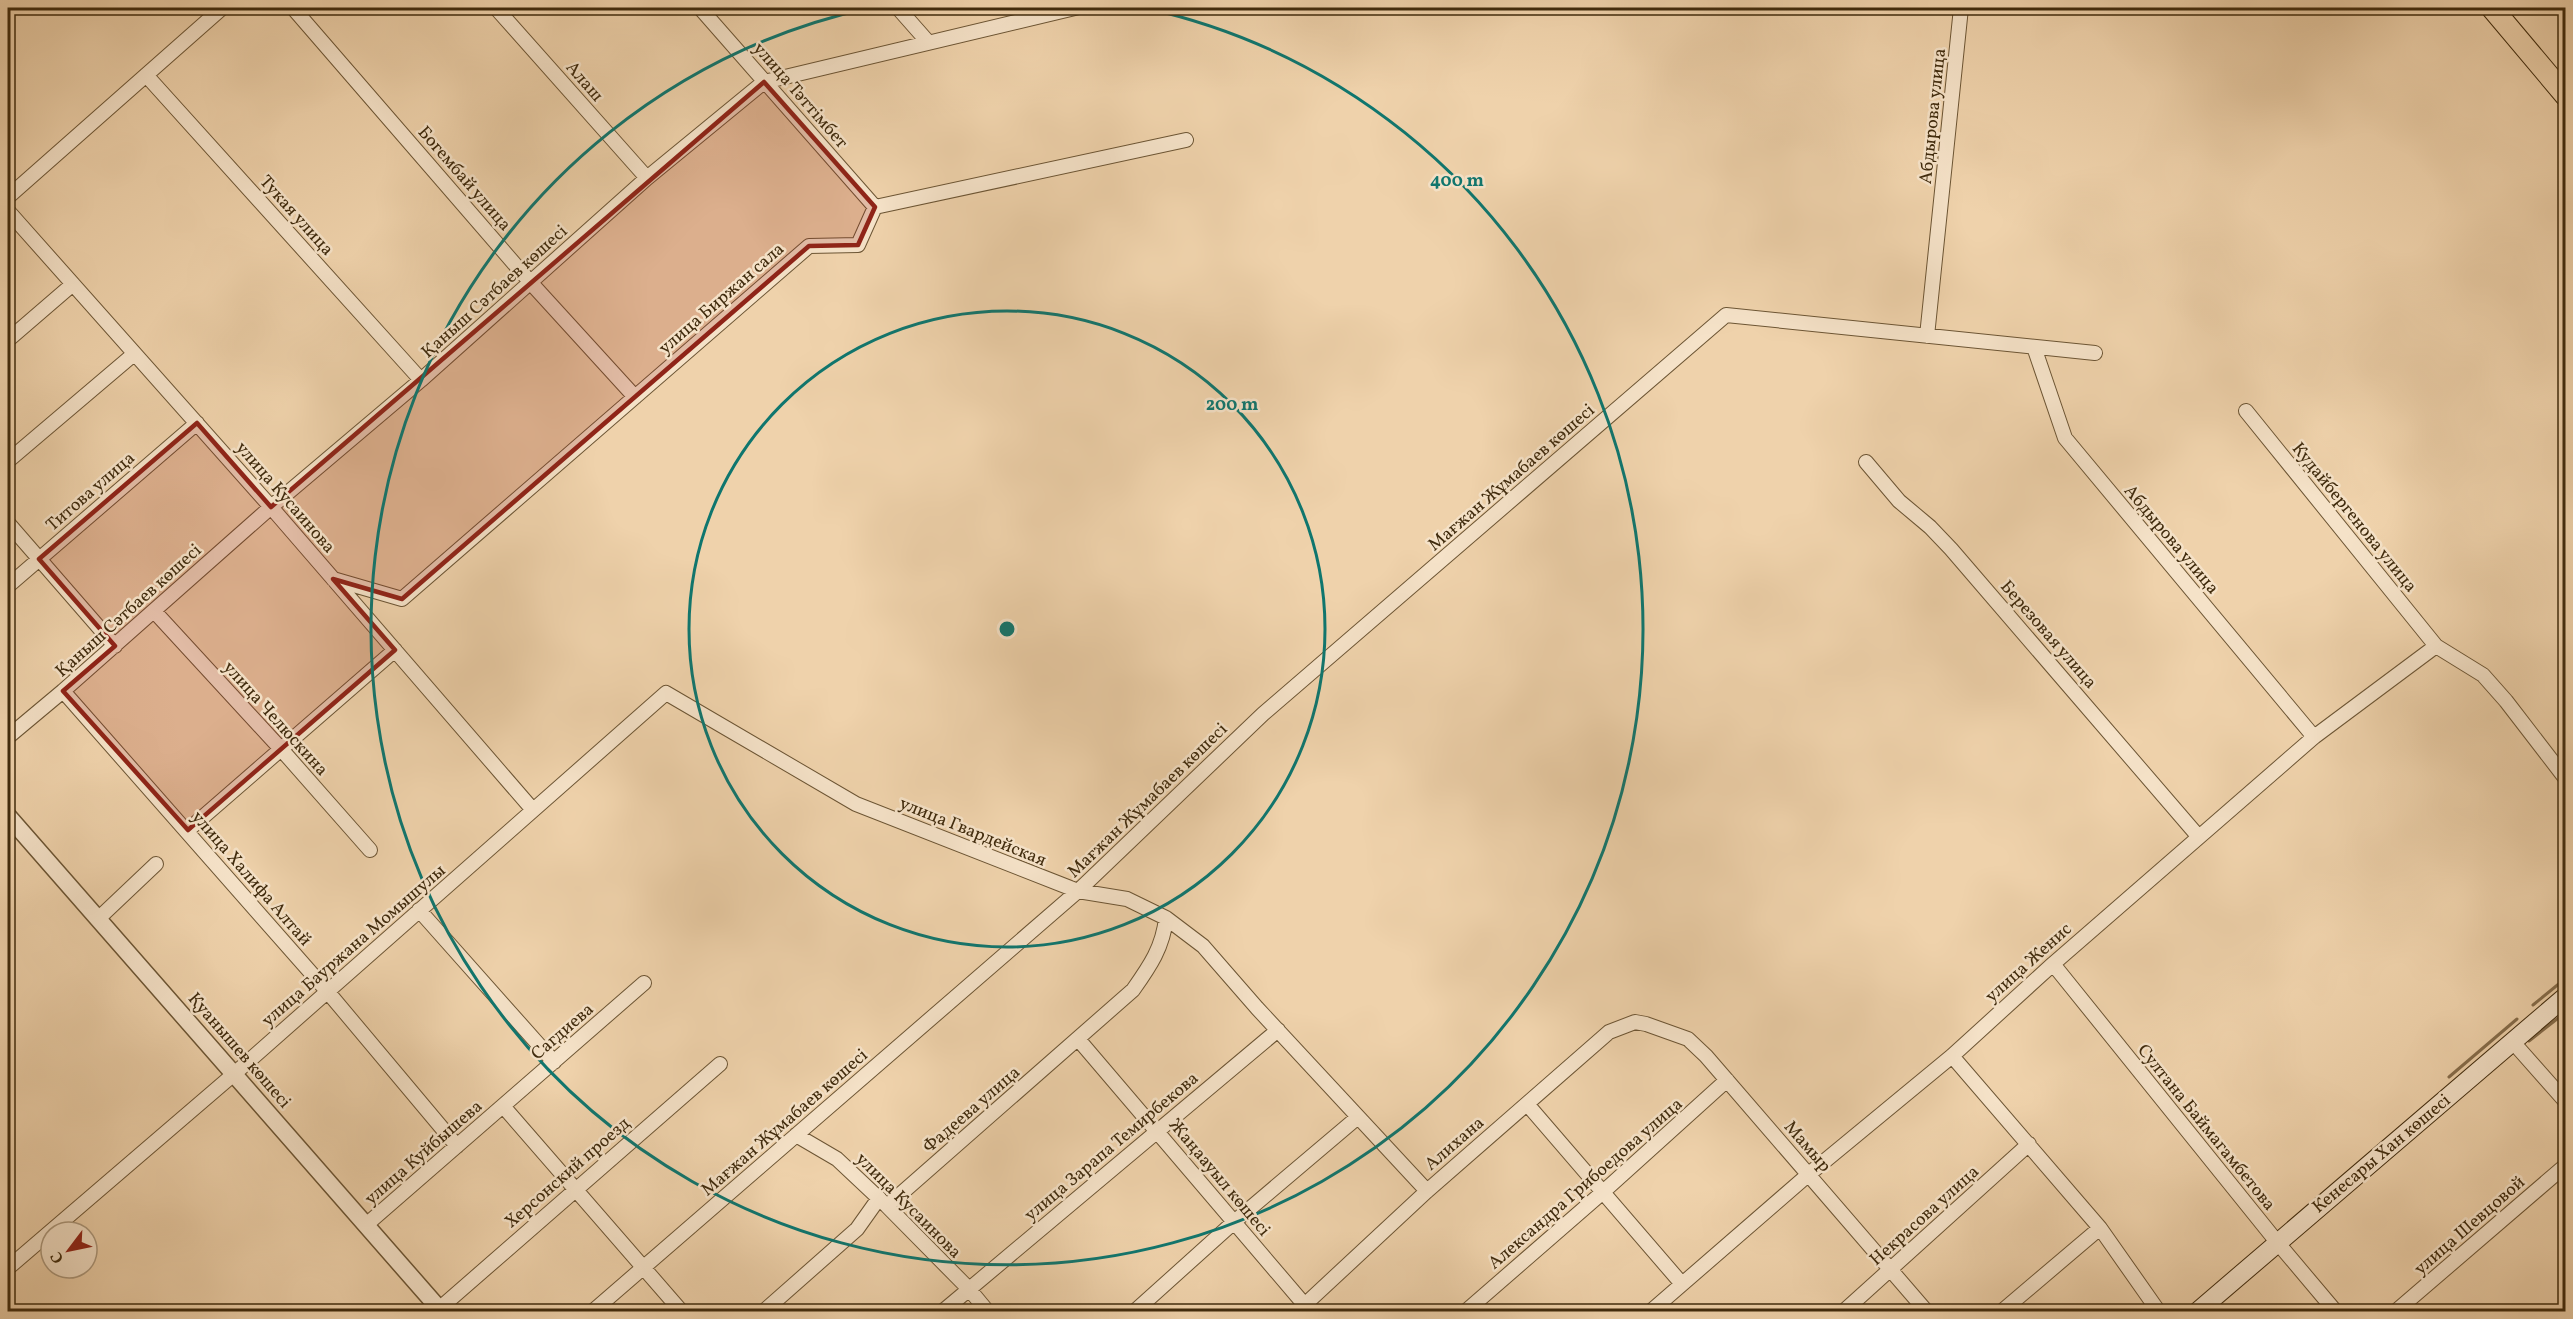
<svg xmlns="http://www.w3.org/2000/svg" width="2573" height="1319" font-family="Vollkorn,serif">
<rect width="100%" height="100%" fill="#efd2ab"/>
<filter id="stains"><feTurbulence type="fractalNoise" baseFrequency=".00333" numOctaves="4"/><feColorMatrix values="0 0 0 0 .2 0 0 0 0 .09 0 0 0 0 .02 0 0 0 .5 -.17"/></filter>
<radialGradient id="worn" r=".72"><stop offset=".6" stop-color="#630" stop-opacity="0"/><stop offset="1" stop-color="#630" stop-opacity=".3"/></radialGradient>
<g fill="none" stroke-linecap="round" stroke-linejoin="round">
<path stroke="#866d4b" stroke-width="3" d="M2533,1005L2566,978
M2529,1041L2566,1012
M2449,1077L2517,1019"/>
<defs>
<path id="minor" d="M293,8L531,283L635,397
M496,8L647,178
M700,8L875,207
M898,8L928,42
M146,75L421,380
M8,197L222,8
M8,211L271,507L533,810
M1927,336L1961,8
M8,340L73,284
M2034,347L2065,438L2314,737
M2246,411L2436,646L2483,675L2506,701L2566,779
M8,461L134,354
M1866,462L1899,501L1930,527L1951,549L2198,836
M8,523L115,646
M333,579L402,599L809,246L858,245L875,207L1186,140
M8,586L197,423
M154,611L281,749L370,850
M63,691L327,991L457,1146
M8,737L63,691L271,507L421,380L647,178L764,82L1075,8
M188,830L395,650
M419,910L554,1062
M99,918L156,864
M2053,964L2277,1242L2336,1312
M1078,1039L1309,1310
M2512,1041L2566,1102
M1952,1056L2100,1228L2159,1312
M1527,1104L1682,1284
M503,1106L682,1312
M796,1135L837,1159L887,1206L969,1289L988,1312
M887,1206L1133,990C1150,966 1163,947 1166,918
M366,1225L644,983
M8,1268L234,1074L666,693L856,804L1078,891L1127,899L1166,918L1203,946L1257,1008L1427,1191
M439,1309L720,1064
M592,1312L1078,891L1263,714L1726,315L2095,353
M763,1312L857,1229L879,1198
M942,1312L1278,1030
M1134,1312L1234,1222L1358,1117
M1297,1312L1427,1191L1609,1032L1635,1022L1646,1024L1688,1039L1706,1056L1927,1312
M1465,1312L1603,1192L1727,1080
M1650,1312L1809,1174L1952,1056L2053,964L2314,737L2436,646
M1843,1312L2029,1144
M2001,1312L2100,1228
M2395,1312L2566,1165"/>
<path id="tertiary" d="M8,816L442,1312"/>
<path id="secondary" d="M2197,1312L2566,996"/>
<path id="primary" d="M2492,8L2566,96"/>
</defs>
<use href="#minor" stroke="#6c5534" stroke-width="16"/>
<use href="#tertiary" stroke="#6c5534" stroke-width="19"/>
<use href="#secondary" stroke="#402b0d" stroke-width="20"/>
<use href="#primary" stroke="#402b0d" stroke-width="23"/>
<use href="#minor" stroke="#f5e2c8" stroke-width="14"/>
<use href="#tertiary" stroke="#f5e2c8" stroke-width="16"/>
<use href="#secondary" stroke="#f5e2c8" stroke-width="18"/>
<use href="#primary" stroke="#efd2ab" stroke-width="21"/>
</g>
<path fill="#8f2418" fill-opacity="0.2" stroke="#8f2418" stroke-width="4.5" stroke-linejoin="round" d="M764,82L875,207L858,245L809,246L402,599L333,579L395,650L188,830L63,691L115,646L39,559L197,423L271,507Z"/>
<g fill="none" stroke="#0f766e" stroke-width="3">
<circle cx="1007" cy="629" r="318"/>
<path d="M1145 8A636 636 0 1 1 869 8"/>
</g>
<g text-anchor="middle" stroke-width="5" stroke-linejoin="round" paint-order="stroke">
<g font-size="18" fill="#402b0d" stroke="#f5e2c8">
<text transform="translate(585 81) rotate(49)" y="6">Алаш</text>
<text transform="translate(801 95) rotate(49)" y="6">улица Тәттімбет</text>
<text transform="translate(1932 116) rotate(-84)" y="6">Абдырова улица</text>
<text transform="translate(465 178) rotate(49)" y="6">Богембай улица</text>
<text transform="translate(297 215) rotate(48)" y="6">Тукая улица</text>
<text transform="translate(494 291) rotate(-42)" y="6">Қаныш Сәтбаев көшесі</text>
<text transform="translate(721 298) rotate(-41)" y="6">улица Биржан сала</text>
<text transform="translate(1511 477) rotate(-41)" y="6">Мағжан Жұмабаев көшесі</text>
<text transform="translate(90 491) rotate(-41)" y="6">Титова улица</text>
<text transform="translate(286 497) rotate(49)" y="6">улица Кусаинова</text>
<text transform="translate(2355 517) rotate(51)" y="6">Кудайбергенова улица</text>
<text transform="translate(2172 539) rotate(50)" y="6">Абдырова улица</text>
<text transform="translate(128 610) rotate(-42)" y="6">Қаныш Сәтбаев көшесі</text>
<text transform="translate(2049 634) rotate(49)" y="6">Березовая улица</text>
<text transform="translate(276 718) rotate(48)" y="6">улица Челюскина</text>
<text transform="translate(1147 800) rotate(-44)" y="6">Мағжан Жұмабаев көшесі</text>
<text transform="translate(973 831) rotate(22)" y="6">улица Гвардейская</text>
<text transform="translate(252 878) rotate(49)" y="6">улица Халифа Алтай</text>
<text transform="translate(353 945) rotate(-41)" y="6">улица Бауржана Момышулы</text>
<text transform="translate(2028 962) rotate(-42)" y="6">улица Женис</text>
<text transform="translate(562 1031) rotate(-41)" y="6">Сагдиева</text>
<text transform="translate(240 1050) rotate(49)" y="6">Қуанышев көшесі</text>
<text transform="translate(971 1109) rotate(-41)" y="6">Фадеева улица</text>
<text transform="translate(784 1122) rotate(-41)" y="6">Мағжан Жұмабаев көшесі</text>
<text transform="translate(2207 1127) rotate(51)" y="6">Султана Баймагамбетова</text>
<text transform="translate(1454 1143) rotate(-41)" y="6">Алихана</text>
<text transform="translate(1111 1146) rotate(-40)" y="6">улица Зарапа Темирбекова</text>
<text transform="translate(1808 1146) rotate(49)" y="6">Мамыр</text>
<text transform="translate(423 1152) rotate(-41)" y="6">улица Куйбышева</text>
<text transform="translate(2381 1153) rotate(-40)" y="6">Кенесары Хан көшесі</text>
<text transform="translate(567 1172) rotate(-41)" y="6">Херсонский проезд</text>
<text transform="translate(1220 1177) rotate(50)" y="6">Жаңаауыл көшесі</text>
<text transform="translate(1585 1183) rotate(-41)" y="6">Александра Грибоедова улица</text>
<text transform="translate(909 1205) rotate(45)" y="6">улица Кусаинова</text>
<text transform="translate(1924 1215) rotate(-42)" y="6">Некрасова улица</text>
<text transform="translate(2469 1225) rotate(-41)" y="6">улица Шевцовой</text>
</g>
</g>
<circle cx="1007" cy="629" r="9" fill="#0f766e" stroke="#f5e2c8" stroke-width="3"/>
<g font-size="18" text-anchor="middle" font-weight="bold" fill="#0f766e" stroke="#f5e2c8" stroke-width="5" stroke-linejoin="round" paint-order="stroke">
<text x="1457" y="186">400 m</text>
<text x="1232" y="410">200 m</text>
</g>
<rect width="2573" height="1319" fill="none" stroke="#efd2ab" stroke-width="30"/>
<rect x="9" y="9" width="2555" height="1301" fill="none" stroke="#402b0d" stroke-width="3"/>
<rect x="15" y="15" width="2543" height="1289" fill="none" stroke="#402b0d" stroke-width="1.5"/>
<g transform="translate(69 1250) rotate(238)"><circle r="28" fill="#f5e2c8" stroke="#ad997d" stroke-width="1.5"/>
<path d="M0-4.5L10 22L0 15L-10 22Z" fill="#8f2418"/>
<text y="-9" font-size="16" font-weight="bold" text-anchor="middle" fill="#402b0d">С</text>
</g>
<rect width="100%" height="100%" filter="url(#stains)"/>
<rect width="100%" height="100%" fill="url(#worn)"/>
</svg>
